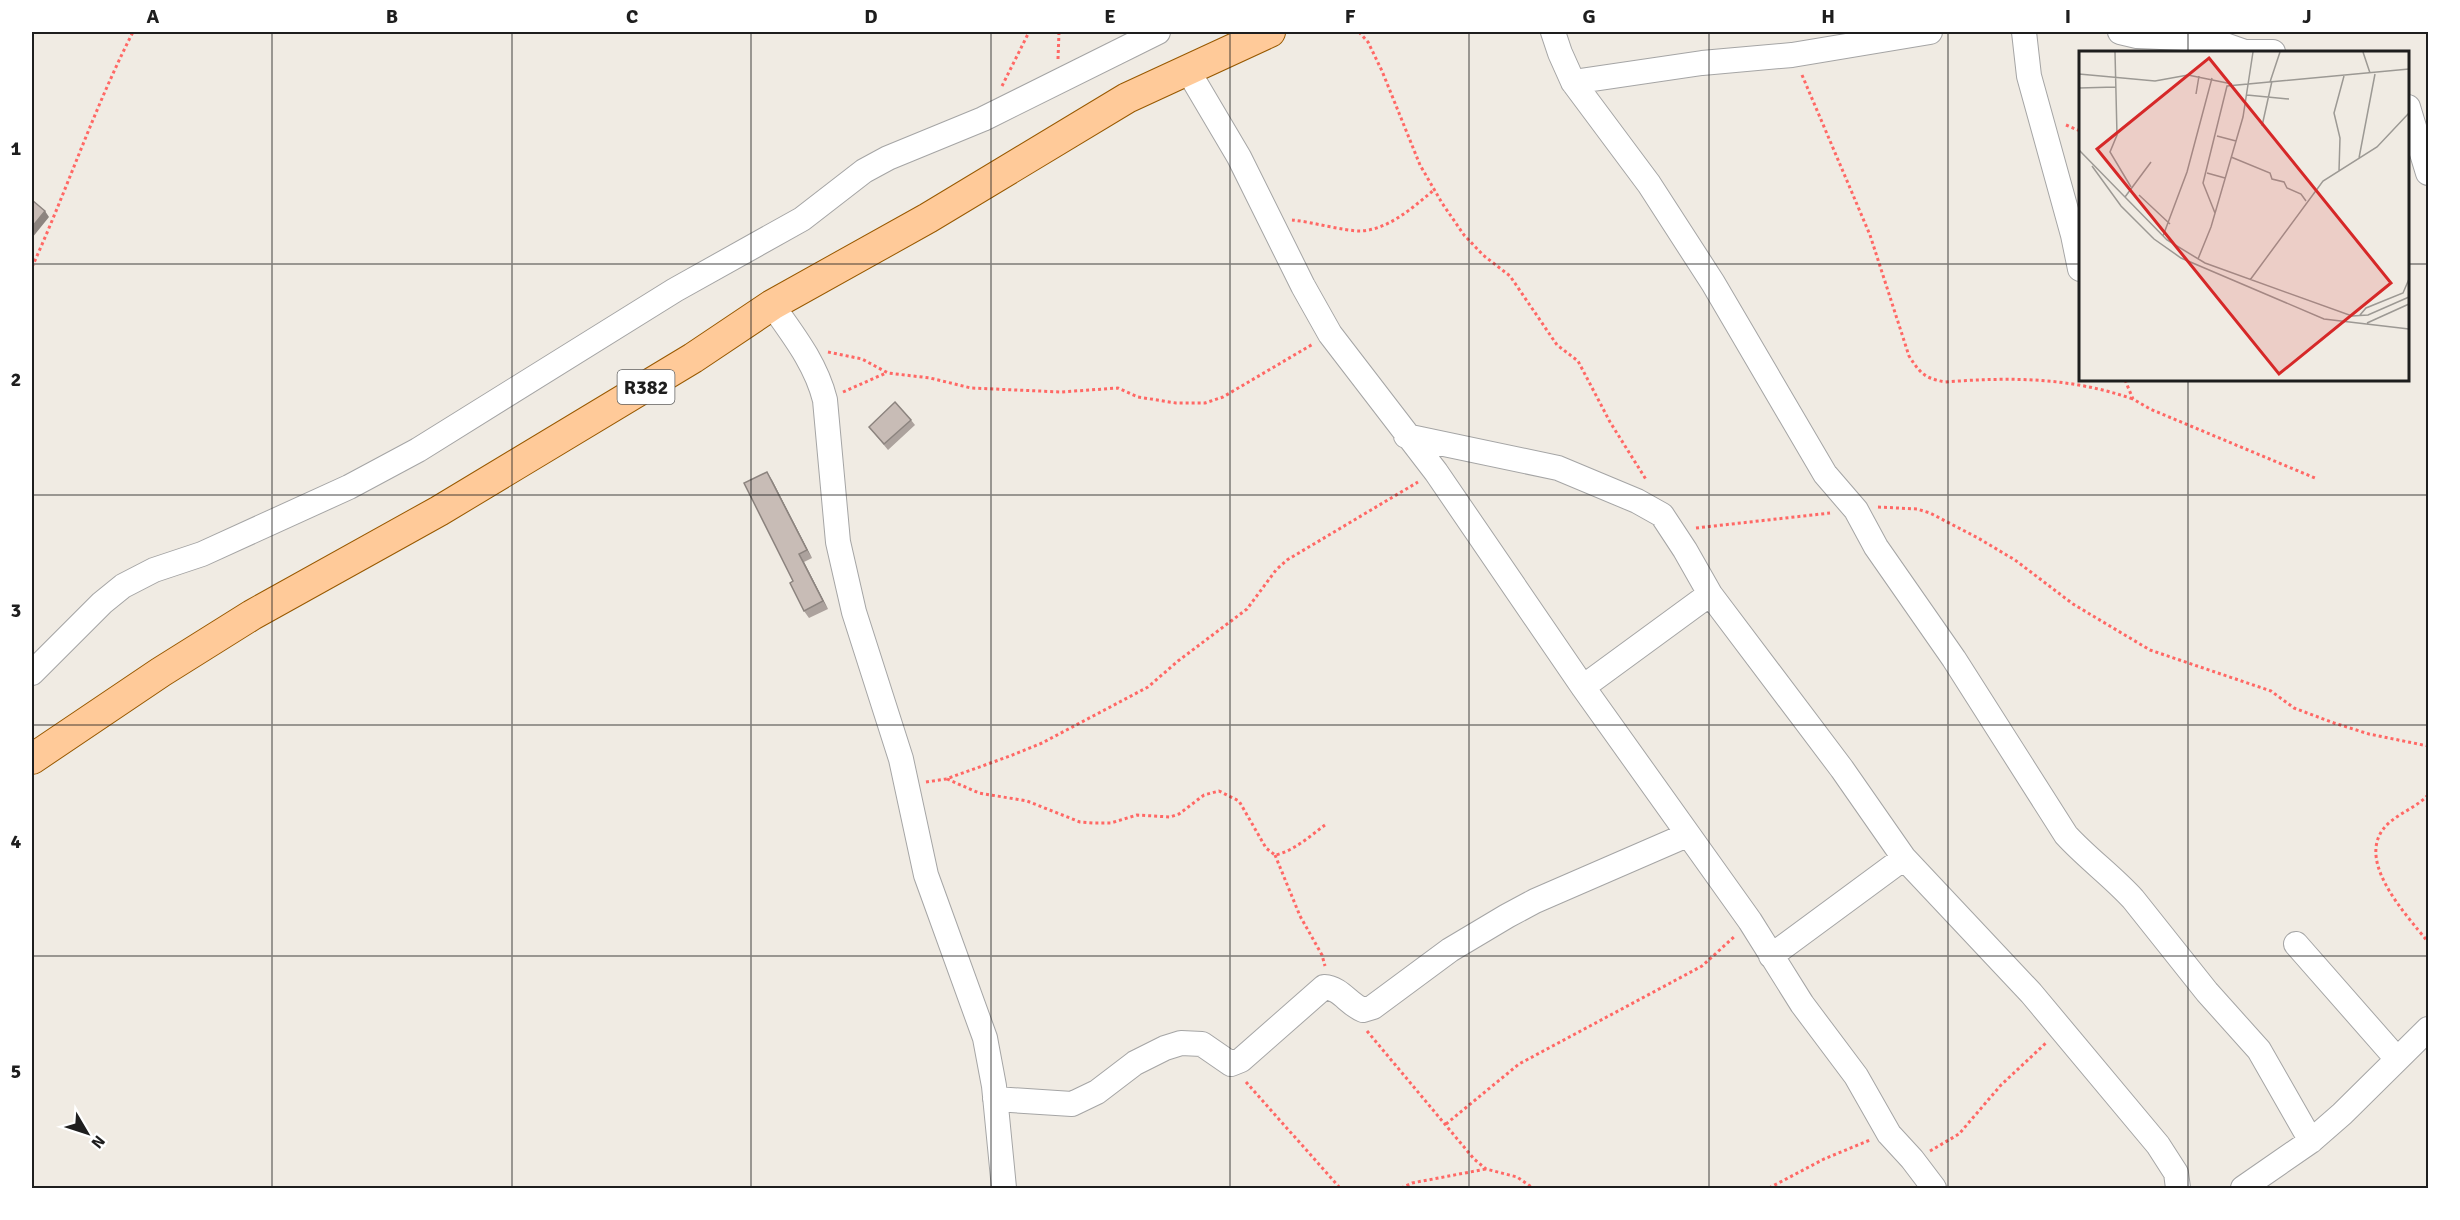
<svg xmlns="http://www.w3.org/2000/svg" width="2460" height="1220" font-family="Signika,sans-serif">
<rect width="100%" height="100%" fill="#f0ebe3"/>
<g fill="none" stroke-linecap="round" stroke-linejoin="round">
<defs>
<path id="minor" d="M1553,32L1560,53L1573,82L1649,184L1713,283L1825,474L1856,510L1876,547L1954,659L2066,835C2087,858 2112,876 2133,899L2207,992L2259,1050L2311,1141
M2024,32L2029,76L2073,235L2080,269
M2120,32L2137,36L2208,39L2245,52H2273
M1187,69L1239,157L1303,286L1330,334L1436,472L1583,687L1750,921L1802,1004L1856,1076L1889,1134L1912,1159L1934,1188
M1573,82L1702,63L1792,55L1930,32
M2408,107L2428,173
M772,305C794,336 816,364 825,400L838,542L854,612L901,759L926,875L985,1038L994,1086L1004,1188
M1406,436L1558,468L1637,501L1662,515L1685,550L1710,594L1842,769L1904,858L2031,993L2158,1145L2176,1173L2178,1188
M32,673L102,603L123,586L154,570L202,554L349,487L418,450L675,290L802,219L864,171L888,158L983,119L1158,32
M1583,687L1710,594
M2296,944L2397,1059
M1771,956L1904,858
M995,1099L1072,1104L1097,1092L1135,1063L1165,1048L1181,1043L1202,1044L1231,1064L1241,1060L1324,987C1341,988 1348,1004 1363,1010L1373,1007L1450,950L1507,916L1535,901L1687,835
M2243,1188L2311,1141L2342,1114L2428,1029"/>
<path id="major" d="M32,759L161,672L252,615L439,511L693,358L772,305L928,218L1127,98L1270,32"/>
</defs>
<use href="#minor" stroke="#a5a5a5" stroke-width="26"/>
<use href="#major" stroke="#985900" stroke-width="32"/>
<path stroke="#ff6865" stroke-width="3" stroke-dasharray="3 3" stroke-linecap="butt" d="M1359,32L1368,42L1382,71L1420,165L1442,203L1464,235L1483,255L1510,276L1557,345L1578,361L1610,422L1647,481
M1058,59L1059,32
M1802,75L1870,235L1909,356C1920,373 1924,378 1945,382C2011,377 2069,377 2133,399
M1002,86L1029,32
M2066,125L2080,131
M1292,220C1313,222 1343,231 1361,231C1390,229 1413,207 1434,190
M32,267C67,190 94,108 133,32
M828,352L862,359L888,373L930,378L971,388L1061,392L1118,388L1138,397L1176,403H1205L1223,397L1313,344
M2125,380L2133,399L2150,409L2315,478
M843,392L886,373
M1878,507L1917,509L1930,513L1978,538L2015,560L2073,604L2150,650L2271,691L2294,708L2334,723L2369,734L2428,746
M1696,528L1830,513
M947,779L979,793L1027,801L1080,822L1094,823H1111L1137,815L1170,817L1179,814L1204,795L1219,791L1239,801L1266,848L1275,855C1294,851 1310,836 1325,825
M926,782L946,779L1010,756L1042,743L1148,687L1178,661L1247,609L1276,570L1287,560L1418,482
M2428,795C2418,806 2402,812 2390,822C2350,856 2405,913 2428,942
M1275,855L1300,916L1322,955L1325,966
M1367,1031L1474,1159L1486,1169L1517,1177L1533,1188
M1246,1082L1340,1188
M1446,1124L1519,1064L1702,966L1735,936
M1930,1151L1959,1134L2001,1085L2047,1042
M1401,1188L1412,1183L1486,1169
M1769,1188L1824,1159L1870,1140"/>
<use href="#minor" stroke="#fff" stroke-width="24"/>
<use href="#major" stroke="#ffca99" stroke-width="30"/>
</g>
<path fill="#aca29d" d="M911,420L915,425L888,450L869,427Z
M772,480L812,558L804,562L828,609L809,618L804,611L793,581Z"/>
<path fill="#8c847f" d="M45,211L49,217L32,238V227Z
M767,472L772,480L812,558L807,550Z
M799,554L804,562L828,609L823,601Z"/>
<path fill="#c8bcb6" stroke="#8c847f" stroke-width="1.5" d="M32,200L45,211L32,227Z
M895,402L911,420L884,444L869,427Z
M767,472L807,550L799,554L823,601L804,611L790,583L793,581L744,483Z"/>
<path fill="none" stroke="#1e1e1e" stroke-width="1.5" stroke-opacity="0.55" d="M272,32V1188M512,32V1188M751,32V1188M991,32V1188M1230,32V1188M1469,32V1188M1709,32V1188M1948,32V1188M2188,32V52M32,264H2080M2408,264H2428M2188,380V1188M32,495H2428M32,725H2428M32,956H2428"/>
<g text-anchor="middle" stroke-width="4.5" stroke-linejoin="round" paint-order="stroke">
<rect fill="#fff" stroke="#626262" stroke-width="1.5" x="617.5" y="370" width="57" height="34" rx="4.5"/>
<g font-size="20" font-weight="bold" fill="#1e1e1e">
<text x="646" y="394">R382</text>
</g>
</g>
<g transform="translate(2079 51)">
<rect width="330" height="330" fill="#f0ebe3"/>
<path fill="none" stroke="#9c9994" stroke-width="1.5" d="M36,1L38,84L31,101L52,136M284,1L291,22M0,23L76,30L109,24L153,33M191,31L201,1M0,37L37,36M117,43L120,25M168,44L210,48M183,75L193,30M138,85L157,90M0,99L88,189L126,212L273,265L289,264L330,246M152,106L191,122L193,128L205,131L208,137L222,143L227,150M280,107L296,23M13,115L42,155L75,188L102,207L245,268L330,278M260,120L261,87L255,62L265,25M128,122L146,127M60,144L91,173M46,146L72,111M136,162L124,132L148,35L330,18M84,185L108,121L133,27M119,208L132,176L164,66L174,1M171,229L244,130L298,96L330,62M281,264L287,257L324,242L330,228M288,272L330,253"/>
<path fill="#d62828" fill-opacity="0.15" stroke="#d62828" stroke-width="3" d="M130,7L312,232L200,323L18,98Z"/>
<rect width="330" height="330" fill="none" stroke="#1e1e1e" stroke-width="3"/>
</g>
<rect width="2460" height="1220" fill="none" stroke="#ffffff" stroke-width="66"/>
<g transform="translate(87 1133) rotate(129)" stroke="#ffffff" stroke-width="4.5" paint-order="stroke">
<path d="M0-4.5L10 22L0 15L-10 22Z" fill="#1e1e1e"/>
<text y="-9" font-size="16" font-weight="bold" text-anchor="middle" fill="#1e1e1e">N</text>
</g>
<rect x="33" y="33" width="2394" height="1154" fill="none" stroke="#1e1e1e" stroke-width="2"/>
<g font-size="20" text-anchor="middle" font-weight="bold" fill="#1e1e1e">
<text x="153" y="23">A</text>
<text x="392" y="23">B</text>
<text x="632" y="23">C</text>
<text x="871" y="23">D</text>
<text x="1110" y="23">E</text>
<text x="1350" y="23">F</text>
<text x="1589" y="23">G</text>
<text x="1828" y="23">H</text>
<text x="2068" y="23">I</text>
<text x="2307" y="23">J</text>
<text x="16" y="155">1</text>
<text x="16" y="386">2</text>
<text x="16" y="617">3</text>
<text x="16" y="848">4</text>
<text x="16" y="1078">5</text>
</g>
</svg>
